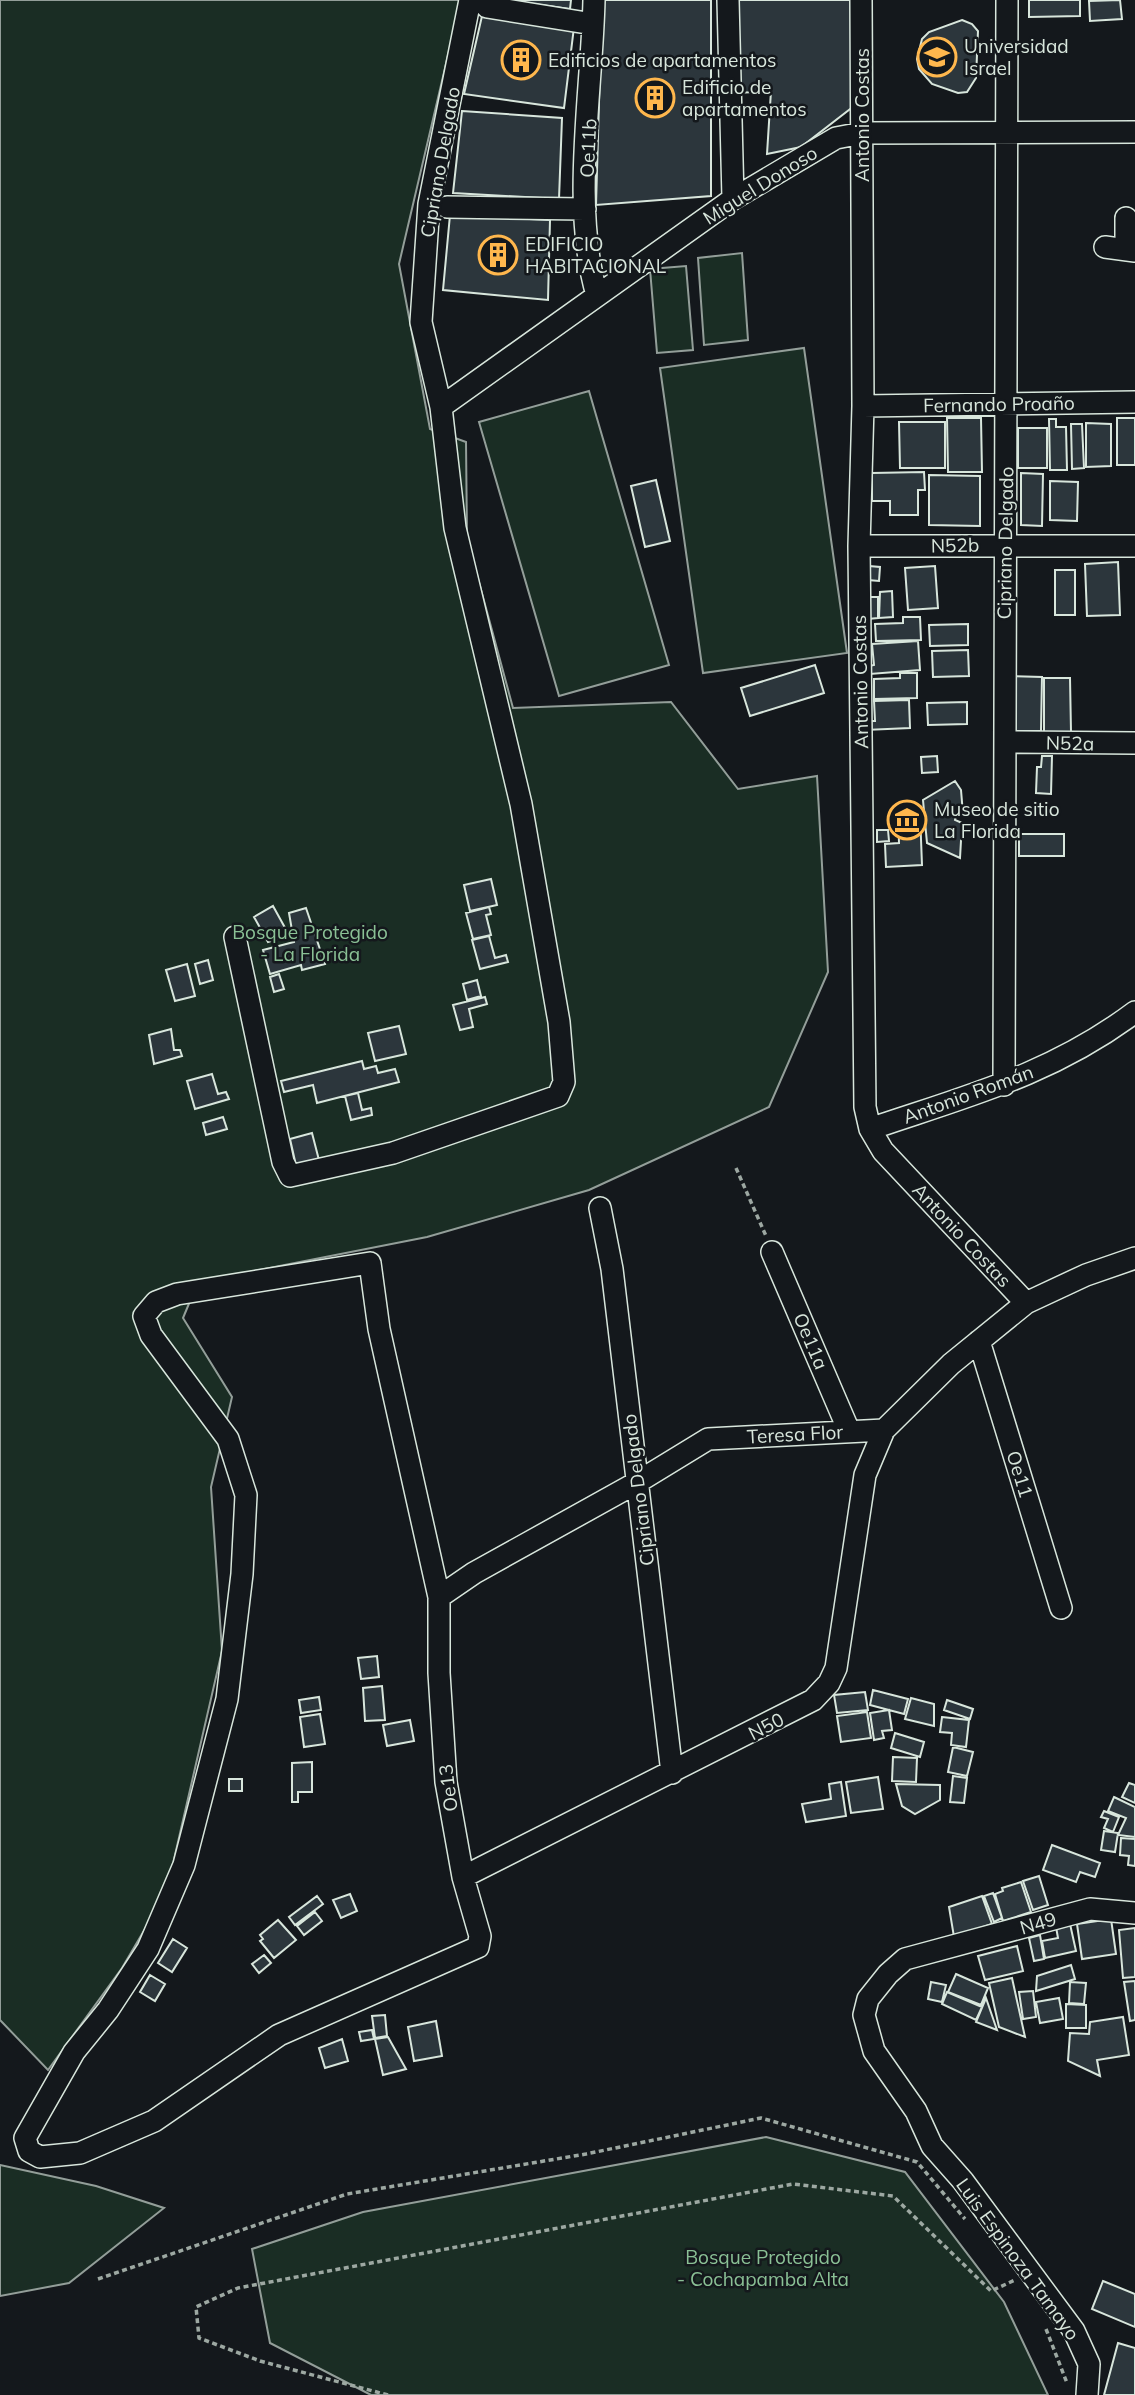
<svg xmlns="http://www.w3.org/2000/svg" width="1135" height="2395" font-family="Mulish,sans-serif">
<rect width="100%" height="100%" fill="#14181c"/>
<path fill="#1a2d24" stroke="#939e99" stroke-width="2" d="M0,0H461L399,264L430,429L466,442L467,538L513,708L671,702L738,789L817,776L828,972L769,1107L589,1190L427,1237L198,1282L183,1318L232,1397L211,1487L222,1651L172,1868L162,1900L122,1968L48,2070L0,2020Z
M742,253L748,340L704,345L698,258Z
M686,266L693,350L657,353L650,269Z
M804,348L847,653L703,673L660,368Z
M589,391L669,665L559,696L479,422Z
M766,2137L905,2172L1004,2302L1048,2395H371L270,2343L252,2249L363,2212Z
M0,2165L96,2186L164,2208L69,2283L0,2296Z"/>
<path fill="#2c363c" stroke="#d8e6dc" stroke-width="2" d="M505,0H571L570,9Z
M602,0H711V196L596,205Z
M738,0H854V106L801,147L767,154L771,91L737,93Z
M1029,0H1080V16L1029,17Z
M1120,0L1122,19L1090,21L1089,1Z
M482,16L574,27L564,108L464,94Z
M962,20L972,24L978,31L976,78L967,92L958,93L932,84L919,69L917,59L922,39L929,32Z
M462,111L562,118L559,199L453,193Z
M450,215L550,220L548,300L443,290Z
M947,418H981L982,472H948Z
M1117,418H1135V465H1117Z
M1049,419H1056V427H1066L1067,470H1050Z
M899,422H945V468H900Z
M1086,423L1111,424V466L1086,467Z
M1071,424H1082L1084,468L1072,469Z
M1018,428H1047V468H1018Z
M924,472L925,490H918V515H890V501H872V473Z
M1021,473L1043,474L1042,526L1021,525Z
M929,475L980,476V526L929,525Z
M656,480L670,541L645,547L631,486Z
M1050,481L1078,482L1077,521L1050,520Z
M1118,562L1120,615L1087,616L1085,564Z
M869,566L880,567L879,581L868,580Z
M935,566L938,608L908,610L905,568Z
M1055,570H1075V615H1055Z
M892,591L893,617L879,618L880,592Z
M868,597H878V618L868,619Z
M903,617H920L921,640L876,641L875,624L903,623Z
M968,624V645L930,646L929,625Z
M918,641L920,670L870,674L869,666L874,665L872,644Z
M968,650L969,676L933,677L932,651Z
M815,665L824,693L750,716L741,688Z
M900,673H917V698L874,699V679L900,678Z
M1012,676L1042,677L1041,731H1011Z
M1044,678H1070L1071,732H1044Z
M909,700L910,728L865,730V721H875L874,701Z
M967,702V724L928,725L927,703Z
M937,756L938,772L922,773L921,757Z
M1042,756H1052L1051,794L1036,793L1037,767H1041Z
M955,781L961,790L963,814H956L955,820L962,823L960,858L927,843L923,800Z
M920,813L922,865L886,867L885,844L899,843L898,814Z
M877,830H888L889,841L877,842Z
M1019,834H1064V856H1019Z
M491,879L497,905L470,911L464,885Z
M273,906L289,935L268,942L254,917Z
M489,907L491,914L486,915L491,935L473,939L466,913Z
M306,908L325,964L302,970L301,965L270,974L263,950L294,942L289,913Z
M489,936L495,958L506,955L508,962L480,969L472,940Z
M208,960L213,980L200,984L195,964Z
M187,964L195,996L175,1001L166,970Z
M279,974L284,989L274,992L270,977Z
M477,980L481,996L467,1000L463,984Z
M485,997L487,1004L469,1009L473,1027L460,1030L453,1005Z
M399,1026L406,1054L375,1061L368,1033Z
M171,1029L174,1050H180L182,1056L154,1064L149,1035Z
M362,1061L364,1069L376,1066L378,1073L395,1069L399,1082L317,1103L313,1085L284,1092L281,1081Z
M212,1074L218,1094L226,1092L229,1099L195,1109L187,1081Z
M358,1093L362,1110L371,1108L372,1115L351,1120L345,1096Z
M223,1117L227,1129L206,1135L203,1123Z
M312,1133L320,1164L297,1170L290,1139Z
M377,1656L379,1677L361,1679L358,1658Z
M382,1686L385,1720L365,1721L363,1688Z
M873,1690L908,1699L904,1714L870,1705Z
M865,1692L868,1710L837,1713L834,1695Z
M319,1697L321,1710L301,1713L299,1700Z
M911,1698L934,1704V1726L905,1719Z
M947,1700L973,1709L970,1719L944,1710Z
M889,1710L892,1730L882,1731L884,1738L874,1740L870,1713Z
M867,1712L871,1738L841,1742L837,1716Z
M320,1714L325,1744L304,1747L300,1717Z
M942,1717L969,1720L966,1747L951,1745L952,1733L940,1732Z
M410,1720L414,1741L387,1746L383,1725Z
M895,1733L924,1742L920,1757L891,1748Z
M953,1747L973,1752L967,1776L948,1772Z
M893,1757L917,1758L916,1782L892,1781Z
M312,1762V1792H298V1802H292V1763Z
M953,1776L967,1778L964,1803L950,1802Z
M878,1777L883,1809L851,1813L846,1782Z
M229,1779H242V1791H229Z
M841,1782L846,1816L806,1822L802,1804L831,1799L829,1784Z
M1129,1783L1135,1785V1803L1122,1797Z
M896,1784L940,1785V1800L915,1814L902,1806Z
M1114,1797L1135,1807V1837L1118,1835L1126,1818L1108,1811Z
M1104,1811L1119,1817L1113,1832L1104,1828L1108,1819L1101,1817Z
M1104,1831L1118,1833L1115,1852L1101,1850Z
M1121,1838L1135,1839V1866L1128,1865L1129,1856L1120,1855Z
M1052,1845L1100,1863L1095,1877L1080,1872L1076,1882L1043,1870Z
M1039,1876L1048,1905L1033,1910L1023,1881Z
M1021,1882L1031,1912L1003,1921L995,1894L1003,1891L1002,1888Z
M993,1893L1002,1918L994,1922L984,1896Z
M350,1894L357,1911L341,1918L333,1900Z
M317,1896L323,1904L295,1925L289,1917Z
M982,1896L992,1924L954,1937L949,1907Z
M315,1912L322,1921L304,1935L297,1926Z
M1111,1919L1116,1954L1082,1959L1077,1924Z
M278,1920L296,1940L274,1958L260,1941L263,1939L260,1935Z
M1070,1924L1076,1951L1045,1958L1042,1941L1058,1938L1056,1927Z
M1135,1928V1977L1123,1978L1119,1930Z
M1040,1935L1044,1959L1034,1961L1029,1938Z
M173,1939L187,1948L172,1972L158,1963Z
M1017,1946L1023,1971L985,1980L978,1956Z
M264,1955L271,1963L259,1973L252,1964Z
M1071,1965L1075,1979L1036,1991L1037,1976Z
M956,1974L988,1988L981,2005L948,1992Z
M150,1975L165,1984L155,2001L140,1992Z
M1012,1978L1025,2037L999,2027L989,1983Z
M1135,1981V2020L1130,2021L1124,1982Z
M931,1982L946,1985L942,2002L928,1999Z
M1070,1982L1086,1983L1084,2004L1069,2003Z
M1033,1991L1036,2017L1023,2019L1019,1992Z
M947,1992L982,2007L976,2020L942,2004Z
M986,1998L997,2030L976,2022Z
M1059,1998L1063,2019L1040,2023L1036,2002Z
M1066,2004L1086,2005V2028H1066Z
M385,2015L387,2036L375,2038L372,2016Z
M1123,2017L1129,2055L1097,2060L1100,2076L1068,2061L1070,2033L1089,2034L1090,2022Z
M436,2021L442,2056L414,2061L408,2027Z
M372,2030L374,2039L361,2041L359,2032Z
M388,2037L406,2069L383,2075L375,2039Z
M342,2039L348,2061L325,2068L319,2048Z
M1103,2281L1135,2294V2327L1092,2309Z
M1118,2343L1135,2348V2395H1104Z"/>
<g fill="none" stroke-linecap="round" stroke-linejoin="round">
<defs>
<path id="minor" d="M594,0C592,92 571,207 597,295
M728,0L733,199
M861,0L863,406L859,546L865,1107L870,1129L883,1151L1026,1303
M487,7L593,24
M447,207L585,209
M1126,218V250
M1105,247L1135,251
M863,406L1135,402
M441,407L733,199L836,138L862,133L1135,132
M859,546H1135
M1005,742L1135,743
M235,937L283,1162L290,1176L393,1153L558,1096L564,1082L559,1022L521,804L455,528L441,407L421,322L429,204L470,0
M1004,1085L1007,0
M870,1129C967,1096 1051,1075 1135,1012
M600,1208L612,1269L672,1773
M772,1252L849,1431
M370,1263L379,1329L439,1597V1673L446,1782L463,1877L480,1936L478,1947L279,2035L154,2121L80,2153L40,2157L29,2151L25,2138L74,2052L108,2010L148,1949L184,1865L227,1699L242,1574L246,1495L228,1439L151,1335L144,1316L156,1302L177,1294Z
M979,1341L1061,1608
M439,1597L474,1573L636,1483L708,1439L884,1430
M463,1877L813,1700L829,1683L836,1668L865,1475L884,1430L951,1364L1026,1303L1086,1275L1135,1258
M1087,2395L1089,2364L1074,2331L963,2181L932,2146L916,2111L874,2051L864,2015L868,1999L888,1974L905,1959L1090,1909L1135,1913"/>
</defs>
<use href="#minor" stroke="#d8e6dc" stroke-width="24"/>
<path stroke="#9da8a2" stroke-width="3.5" stroke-dasharray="5 3.5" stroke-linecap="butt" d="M736,1168L766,1236
M98,2279L347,2194L586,2154L761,2118L917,2162L965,2219
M1046,2329L1067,2383
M388,2395L260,2361L199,2338L196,2307L238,2288L793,2184L893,2196L991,2291L1015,2280"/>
<use href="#minor" stroke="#14181c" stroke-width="21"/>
</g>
<defs>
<symbol id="university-ring" viewBox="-11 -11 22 22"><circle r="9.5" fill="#14181c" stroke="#ffb74d" stroke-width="1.5"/><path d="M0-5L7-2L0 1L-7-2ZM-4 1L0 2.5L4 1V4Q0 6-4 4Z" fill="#ffb74d"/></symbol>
<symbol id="building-ring" viewBox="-11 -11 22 22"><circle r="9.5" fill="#14181c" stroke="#ffb74d" stroke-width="1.5"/><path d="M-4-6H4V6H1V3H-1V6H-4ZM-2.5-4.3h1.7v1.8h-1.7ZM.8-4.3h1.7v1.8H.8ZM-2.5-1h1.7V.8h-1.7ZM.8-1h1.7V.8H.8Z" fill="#ffb74d"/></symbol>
<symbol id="museum-ring" viewBox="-11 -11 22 22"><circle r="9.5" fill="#14181c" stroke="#ffb74d" stroke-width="1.5"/><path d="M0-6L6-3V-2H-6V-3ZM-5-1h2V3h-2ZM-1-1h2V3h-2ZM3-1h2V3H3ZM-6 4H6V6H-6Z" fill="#ffb74d"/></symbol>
</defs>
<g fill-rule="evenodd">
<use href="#university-ring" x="915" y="35" width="44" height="44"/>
<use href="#building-ring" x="499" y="38" width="44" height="44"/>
<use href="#building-ring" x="633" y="76" width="44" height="44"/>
<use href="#building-ring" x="476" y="233" width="44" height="44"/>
<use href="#museum-ring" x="885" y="798" width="44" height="44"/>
</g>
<g text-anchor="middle" stroke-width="5" stroke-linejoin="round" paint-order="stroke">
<g font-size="19" fill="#d8e6dc" stroke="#14181c" text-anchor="start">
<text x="964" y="53">Universidad<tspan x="964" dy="22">Israel</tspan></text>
<text x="548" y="67">Edificios de apartamentos</text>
<text x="682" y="94">Edificio de<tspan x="682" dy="22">apartamentos</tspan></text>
<text x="525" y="251">EDIFICIO<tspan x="525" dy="22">HABITACIONAL</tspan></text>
<text x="934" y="816">Museo de sitio<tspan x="934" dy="22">La Florida</tspan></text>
</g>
<g font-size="19" fill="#d8e6dc" stroke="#14181c">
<text transform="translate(862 115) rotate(-90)" y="7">Antonio Costas</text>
<text transform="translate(588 148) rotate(-87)" y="7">Oe11b</text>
<text transform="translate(440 162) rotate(-80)" y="7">Cipriano Delgado</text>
<text transform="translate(760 185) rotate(-32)" y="7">Miguel Donoso</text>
<text transform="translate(999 404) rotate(-1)" y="7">Fernando Proaño</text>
<text transform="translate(1005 543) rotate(-89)" y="7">Cipriano Delgado</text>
<text transform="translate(955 545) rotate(-1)" y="7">N52b</text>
<text transform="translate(860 682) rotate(-91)" y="7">Antonio Costas</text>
<text transform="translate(1070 743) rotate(1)" y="7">N52a</text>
<text transform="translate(968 1094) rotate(-20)" y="7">Antonio Román</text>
<text transform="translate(962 1235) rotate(47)" y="7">Antonio Costas</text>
<text transform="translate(811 1341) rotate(67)" y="7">Oe11a</text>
<text transform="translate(795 1434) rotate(-3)" y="7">Teresa Flor</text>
<text transform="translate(1020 1474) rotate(73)" y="7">Oe11</text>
<text transform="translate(638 1490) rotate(-97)" y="7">Cipriano Delgado</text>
<text transform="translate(766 1726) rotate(-27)" y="7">N50</text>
<text transform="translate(448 1788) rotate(-97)" y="7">Oe13</text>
<text transform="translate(1038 1923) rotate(-16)" y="7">N49</text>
<text transform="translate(1018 2259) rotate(54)" y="7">Luis Espinoza Tamayo</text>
</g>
<g font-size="19" fill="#8ac095" stroke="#14181c">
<text x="310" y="939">Bosque Protegido<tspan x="310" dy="22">- La Florida</tspan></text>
<text x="763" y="2264">Bosque Protegido<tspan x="763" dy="22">- Cochapamba Alta</tspan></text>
</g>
</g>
</svg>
